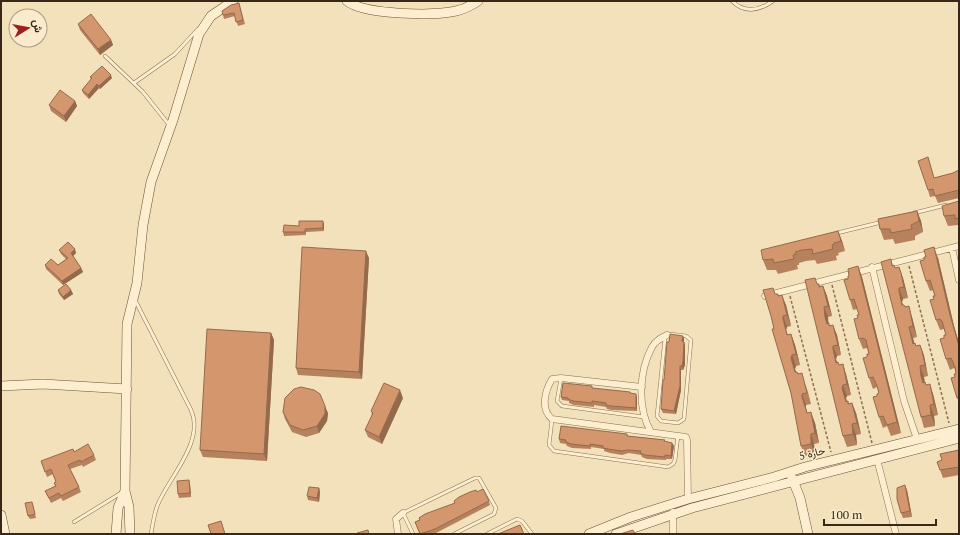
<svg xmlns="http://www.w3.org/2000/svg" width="960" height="535" font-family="'PT Serif',Vazirmatn,serif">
<rect width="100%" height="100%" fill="#f2e1bb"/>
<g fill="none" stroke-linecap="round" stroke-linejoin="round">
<defs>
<path id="lane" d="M732,1C745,14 760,10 773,1
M105,56L143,92L170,126
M134,83L175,54L198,29
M914,213L946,205
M837,233L882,222
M135,300L191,410C205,441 170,476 158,504C154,513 153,524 151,534
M670,334L686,336L691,340L684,419L678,423L661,421L657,416L665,338Z
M561,378L557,401L562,406L644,417
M552,420L549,445L554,451L668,467L673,464L675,460L678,435
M74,522L121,493
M413,534L403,513L475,478H479L496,508L494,514L454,534
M487,534L517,519L522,521L532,534"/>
<path id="street" d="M952,248L959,280
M872,267L904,401L917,439
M765,296L959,246
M642,387L561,378L552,379C545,391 540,409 552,419L686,437L687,440L688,499
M651,432C637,408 639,371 652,347C655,341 661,338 667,335
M877,459L896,534
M398,534L396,519L403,513
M673,534V512"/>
<path id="secondary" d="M347,1C364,15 434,16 456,11C464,9 471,6 478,1
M1,386L43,384L127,389
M792,478L800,498L808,534
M1,515L5,534
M116,534L118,508L125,491
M130,534L129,507L125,491L127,324L137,283L143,225L151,182L173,120L199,34L211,16L233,1
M589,534L631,517L688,499L774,477L805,467L959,429
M616,534L692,508L959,438"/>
</defs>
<use href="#lane" stroke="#8b7053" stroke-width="4"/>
<use href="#street" stroke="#8b7053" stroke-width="7"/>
<use href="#secondary" stroke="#6c5137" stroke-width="10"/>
<path stroke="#8b7053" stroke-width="1.5" stroke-dasharray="3 2" stroke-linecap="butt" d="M909,266L949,423
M832,285L872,443
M790,296L831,452"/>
<use href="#lane" stroke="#fceecf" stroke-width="3"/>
<use href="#street" stroke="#fceecf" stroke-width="6"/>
<use href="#secondary" stroke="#fceecf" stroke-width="9"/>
</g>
<path fill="#b6825e" d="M239,3L245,24L238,26L235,16L224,19L223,15Z
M78,24L111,40L113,45L100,55L80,30Z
M90,77L112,78L100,89L99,88L89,99L83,93L82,90L91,79Z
M75,101L77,106L66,122L51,111L49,105Z
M928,157L934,178L953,173L959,170V198L938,203L935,196L930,197L928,190Z
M959,201V229L958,225L948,226L944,216Z
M917,211L921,221L923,232L915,236V240L895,244L893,239L884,240L880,229L878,219Z
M324,224V231L306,232V235L284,236L283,232L299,226Z
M838,231L842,241L845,251L838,253L839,255L836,256L837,260L817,264L815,260L806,261L799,263V265H797L798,269L778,274L776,270H767L763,260Z
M59,250L76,253L73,256L81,268L83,272L63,285L46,269L45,265H58L66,259L61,254Z
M369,258L362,379L298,375L296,368Z
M938,258L954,326L959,343V402L957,398L955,377L956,374V371L954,368L950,370L946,359L944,338L946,335L944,330V329L940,330L936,320L934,299L935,296L934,290L930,291L926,281Z
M891,259L893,266L903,278L908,298L903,299L902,302L903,305L912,317L917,337L913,338L914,343L916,346L920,345L925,362L928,376L924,377L925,383L933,394L938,415L934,416L935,426L924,428L921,417Z
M858,266L862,277L901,433L891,436L887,426L883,428L879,417L877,396L879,393L877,387L873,389L869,378L867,357L869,354L867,348L863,349L859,339L858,318L859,315L857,309L853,310L850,300L848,279L849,276Z
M817,284L820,287L823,286L827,296L832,316L828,317V323L837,335L841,355L837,356L836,359L837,362L846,374L851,395L847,396L846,398L847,402L848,401L849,404L852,403L856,413L861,434L856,435L857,445L847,447L843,436Z
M58,290H71L73,294L64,300L59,294Z
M776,294H778V296L786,305L791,326L787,327L786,330L788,335L791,334L795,345L800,365L796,366L795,369L796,372H797L798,374L805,384L808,392L811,404L806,405V408L807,413L815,423L819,443L814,444L815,454L805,456L801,446L791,393L774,329Z
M271,333L274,340L267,461L203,457L200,450Z
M683,336L684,339V342L685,345V365L683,370H681V390L676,414L663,413L661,409L669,342Z
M593,388L636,394L637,398V411L612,410L607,409L606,407L594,405V407L574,405L569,403V401L562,400L561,397Z
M403,398L382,444L368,437L365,430L372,415L371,411Z
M283,412L328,413L327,421L319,433L306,437L292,432L285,419Z
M627,434L628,436L665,440V442L672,443L674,446L672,459H666V460L647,459L642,457L641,455L629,453L622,455L610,453L604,451V449L591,447V449L572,448L567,446L566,444L560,443L559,439Z
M959,450V475L943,478L937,462L942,460Z
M94,455L96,460L83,467L82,465L70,469L79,487L81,492L63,501L61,498L51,503L45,491L55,486L54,483L56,482L53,474L47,477L41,461Z
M190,484L191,497L179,498L178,494Z
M319,488L320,492L319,502L308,500L307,496Z
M907,490L912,517L903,518L901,513Z
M477,492L489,501L490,505L436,533L433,534H420L415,522Z
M33,505L36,518L30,519L28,516Z"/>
<path fill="#946a4c" d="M111,40L113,45L100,55L98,49Z
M111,75L112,78L100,89L99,86Z
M97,84L99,88L89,99L88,95Z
M75,101L77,106L66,122L64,116Z
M917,211L921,221L923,232L919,221Z
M323,221L324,224V231L323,228Z
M838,231L842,241L845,251L841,241Z
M934,247L938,258L954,326L959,343V346L950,315Z
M75,249L76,253L72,257L71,253Z
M366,251L369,258L362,379L359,372Z
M858,266L862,277L901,433L897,422Z
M899,267L903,278L908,298L904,287Z
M81,268L83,272L63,285L62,281Z
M823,286L827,296L832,316L828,306Z
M899,288L903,299L902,302L906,316L902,305L899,291Z
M71,290L73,294L64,300L63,297Z
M782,295L786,305L791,326L787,315Z
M909,306L912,317L917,337L913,326Z
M824,307L828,317L829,327L827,324L825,317Z
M783,316L787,327L786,330L791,346L787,335L783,319Z
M833,325L837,335L841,355L838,345Z
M909,327L913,338L917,354L913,344Z
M271,333L274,340L267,461L264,454Z
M791,334L795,345L800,365L796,354Z
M683,336L684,339V345L682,341Z
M684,342L685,345V365L683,370L682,366Z
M920,345L924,355L928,376L925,365Z
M833,346L837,356L836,359L840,373L836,363L833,349Z
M792,355L796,366L795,369L799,383L791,358Z
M843,364L846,374L851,395L847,384Z
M680,366L681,370V390L676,414L674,411Z
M920,366L924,377L925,387L923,383L921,376Z
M930,384L933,394L938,415L934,404Z
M843,385L847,396L846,398L850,412L846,402L842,388Z
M400,390L403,398L382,444L379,437Z
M636,394L637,398V411L636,408Z
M802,394L806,405V408L811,424L802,397Z
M852,403L856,413L861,434L857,423Z
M930,405L934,416L935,426L931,415Z
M325,406L328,413L327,421L319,433L317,426Z
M811,412L815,423L819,443L815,433Z
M852,424L856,435L857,445L853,434Z
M811,434L814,444L815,454L811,444Z
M672,443L674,446L672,459L671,456Z
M189,480L190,484L191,497L190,493Z
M905,485L907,490L912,517L910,511Z
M319,488L320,492L319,502L317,498Z"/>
<path fill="#d4976d" stroke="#946a4c" d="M239,3L243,20L236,22L234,13L223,15L222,11L231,5Z
M91,14L111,40L98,49L78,24Z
M102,66L111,75L99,86L97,84L88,95L82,90L92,78L90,77Z
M60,90L75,101L64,116L49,105Z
M928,157L934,178L953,173L959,170V190L935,196L933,189L928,190L918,161Z
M959,201V218L955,219V215L944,216L942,206Z
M917,211L919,221L911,225L912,229L891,233L890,229H880L878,219Z
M299,221H323V228L305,229V232H283L284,225L299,226Z
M838,231L841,241L834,243L835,244L832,245L833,249L813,254L812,249L802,250L795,252L796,254L793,255L794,259L774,263L773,259L763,260L761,250Z
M68,242L75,249L71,253L81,268L62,281L45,265L51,259L58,265L68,258L59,250Z
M302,247L366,251L359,372L296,368Z
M934,247L950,315L959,346V397L957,398L951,378L955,377L954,374H956L955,367L951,358L946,359L940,339L944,338V335H946L942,321L940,319L936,320L930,300L934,299L933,296H935L930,280L926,281L920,261L924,260V257H926L924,250Z
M891,259L892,266L894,265L895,268L899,267L901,273L904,287L899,288V291L902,305H904L905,307L909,306L913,326L909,327L913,344L915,343L916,346L920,345L922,351L925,365L920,366L921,376L923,383L925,382L926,385L930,384L934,404L930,405L931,415L921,417L881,262Z
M858,266L897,422L887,425L883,416L879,417L873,397L877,396V394L879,393L877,386L873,377L869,378L863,358L867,357V354H869L866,340L863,338L859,339L854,319L858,318L857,315H859L854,299L850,300L844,280L848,279V276H849L848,269Z
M815,278L817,284H819V287L823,286L828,306L824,307L825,317L827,324L829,323V326L833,325L838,345L833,346V349L836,363L838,362L839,365L843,364L847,384L843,385L842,388L846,402L848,401V404L852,403L857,423L852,424L853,434L843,436L805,280Z
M66,284L71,290L63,297L58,290Z
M773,288L775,294H778V296L782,295L787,315L783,316V319L787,335L791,334L796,354L792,355L791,358L795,372H797L798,374L802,373L807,393L802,394V397L807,413L811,412L815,433L811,434V444L801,446L791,393L772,329H774L771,316L763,290Z
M207,329L271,333L264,454L200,450Z
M670,334L683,336L682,341L684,342L683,361L682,366H680V386L674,411L661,409L663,380H664L667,342H669Z
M384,383L400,390L379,437L365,430L373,413L371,411Z
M563,383L592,386V388L630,392V393L636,394V408L611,406L606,405V403L592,401V403L573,401L568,399V398L561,397Z
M301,387L314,390L320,394L325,406V414L317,426L303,430L290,425L283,412L285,398L294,389Z
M561,426L627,434V436L665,440L664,441L672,443L671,456L665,455V457L645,455L640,453L641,451L628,450L621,451L608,449L603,448V446L590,444V446L571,444L566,442V440L559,439Z
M88,444L94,455L81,462L80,460L68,465L79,487L61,496L59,493L49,498L45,491L56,486L54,483L56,482L51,469L45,472L41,461L73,449L74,452Z
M959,450V467L940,470L937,462L942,460L940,454Z
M189,480L190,493L178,494L177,481Z
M905,485L910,511L901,513L897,499V488Z
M309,487L319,488L317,498L307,496Z
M483,489L489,501L435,529L420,534L415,522L420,520L419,518L425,514L455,503L454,501L459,497L470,492L476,490L477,492Z
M32,502L35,514L28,516L25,503Z
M221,521L225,534H211L208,525Z
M520,525L524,534H498Z
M368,530L369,534H357V533Z
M633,530L635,534H620Z"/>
<g text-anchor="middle" stroke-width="3" stroke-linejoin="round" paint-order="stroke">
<g font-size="11" fill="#38281a" stroke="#f9ebcb">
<text transform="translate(812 453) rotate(-14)" y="4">حارة 5</text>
</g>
</g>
<rect width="960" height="535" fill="none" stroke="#38281a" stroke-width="4"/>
<g transform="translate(28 28) rotate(79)"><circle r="19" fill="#f9ebcb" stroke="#ac9d84"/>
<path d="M0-3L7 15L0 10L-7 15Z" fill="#9f1e20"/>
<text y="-6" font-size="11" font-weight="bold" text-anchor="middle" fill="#38281a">ش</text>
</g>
<path d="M824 519v6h112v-6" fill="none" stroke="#38281a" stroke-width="2"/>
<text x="830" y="519" font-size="12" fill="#38281a" stroke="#f9ebcb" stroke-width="3" paint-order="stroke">100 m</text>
</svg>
